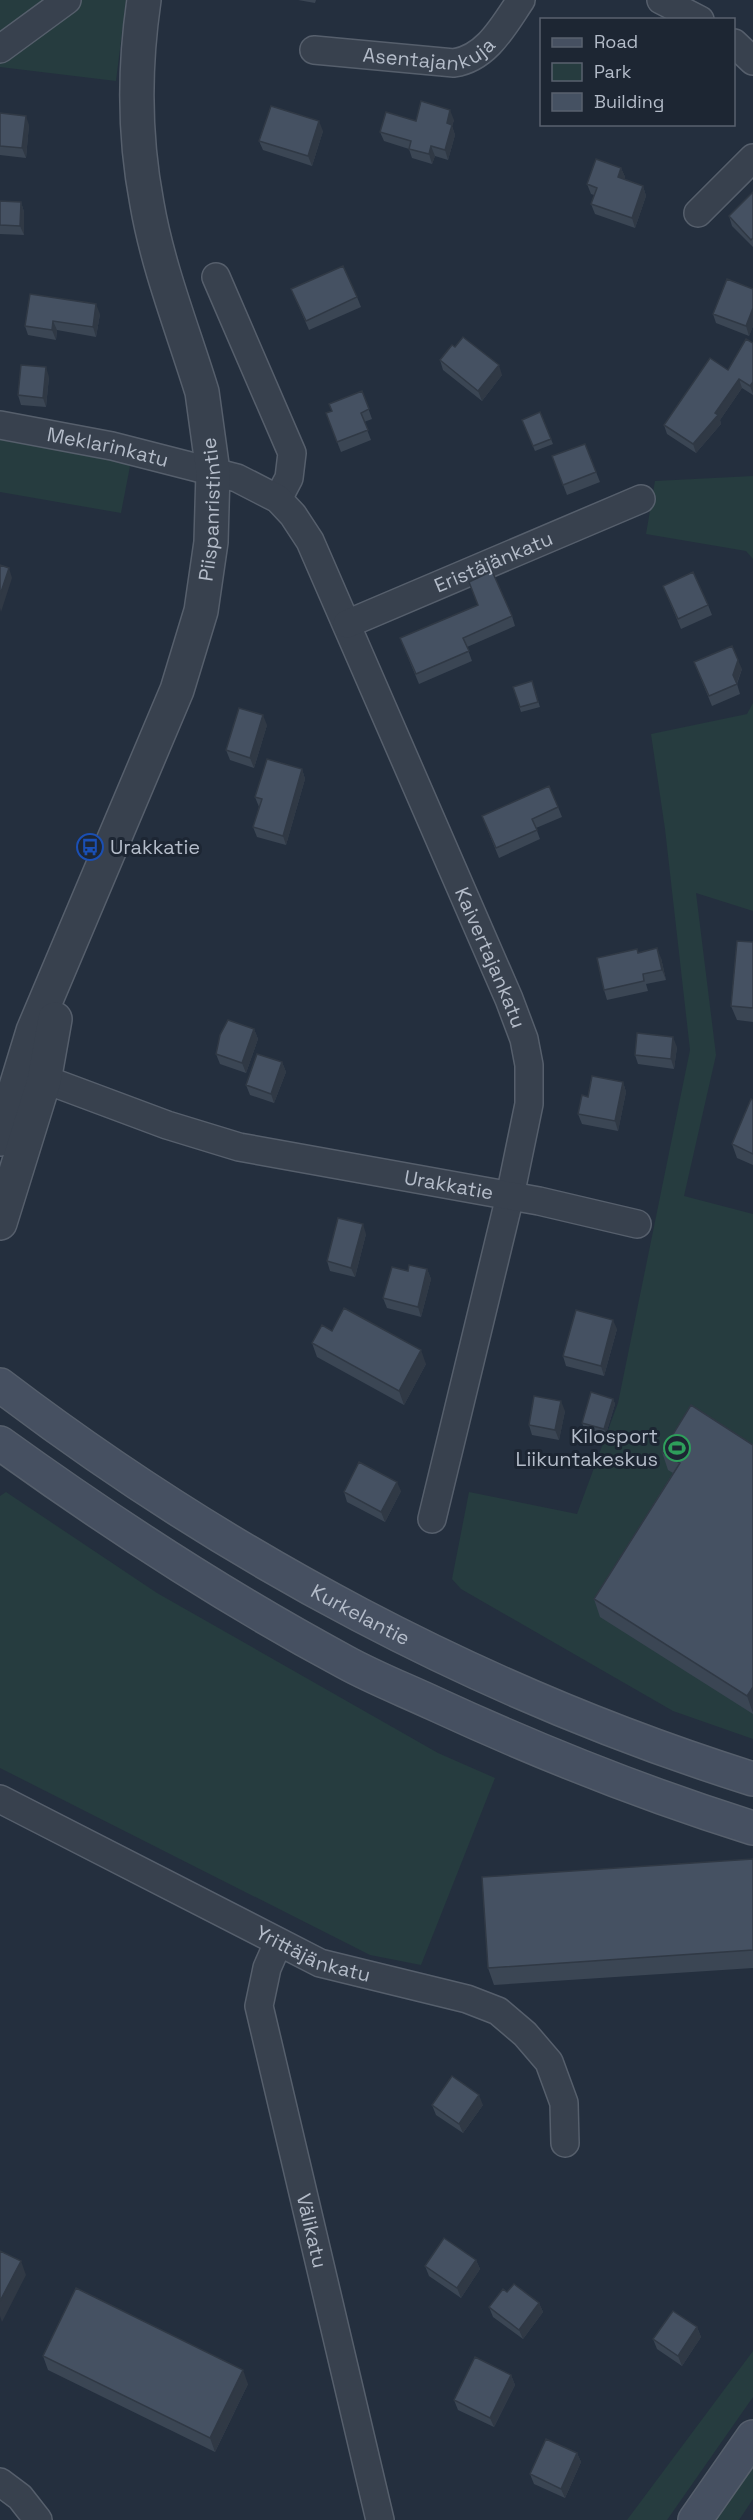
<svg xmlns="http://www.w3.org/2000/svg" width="753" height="2520" font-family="'Space Grotesk',sans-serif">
<rect width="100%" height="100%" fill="#242f3e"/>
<path fill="#263c3f" d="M0,0H126L116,81L0,67Z
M0,433L131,461L121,513L0,492Z
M753,476V559L746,551L646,534L655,481Z
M753,703V911L696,893L716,1055L684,1196L753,1214V1739L673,1711L461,1589L452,1579L469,1492L577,1514L618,1403L690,1050L665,829L651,734L747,714Z
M6,1492L157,1593L438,1753L495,1778L421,1965L370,1955L0,1768V1496Z
M753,2351V2397L667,2520H627Z
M753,2464V2499L739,2520H714Z"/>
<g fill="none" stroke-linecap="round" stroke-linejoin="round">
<defs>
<g id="minor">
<path d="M661,0L700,20"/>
<path d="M734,43L753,61"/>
<path d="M0,49L67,0"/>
<path id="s1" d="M314,50L454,63C487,58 504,25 521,0"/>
<path d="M698,213L753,158"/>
<path d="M216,277L292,453L289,478L278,499"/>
<path id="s2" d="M0,425L112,446L237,478L278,499L293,515L310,541L509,999L524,1039L529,1065V1104L510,1196L432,1519"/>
<path id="s3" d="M347,624L641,499"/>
<path id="s4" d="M25,1072L167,1125L239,1147L539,1201L637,1224"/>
<path id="s5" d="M0,1799L320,1963L467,1999L498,2011L525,2034L549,2062L564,2103L565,2143"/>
<path id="s6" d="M278,1943L267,1968L259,2006L380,2520"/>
<path d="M0,2482L20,2497L38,2520"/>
</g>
<g id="tertiary">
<path id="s7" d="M0,1139L33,1031L177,690L201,611L211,542L213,472L202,392C183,330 158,268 147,204C134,136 134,68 144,0"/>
<path d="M0,1223L44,1081L55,1019"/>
</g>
<g id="secondary">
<path id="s8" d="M0,1385C226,1557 482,1694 753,1779"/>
<path d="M0,1443C111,1523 224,1597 345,1662C374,1678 405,1690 435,1704C539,1752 644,1794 753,1828"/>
<path d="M695,2520L753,2437"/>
</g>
</defs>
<use href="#minor" stroke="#565f6c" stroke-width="30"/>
<use href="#tertiary" stroke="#565f6c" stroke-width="36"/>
<use href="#secondary" stroke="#565f6c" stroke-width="36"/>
<use href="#minor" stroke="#38414e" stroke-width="27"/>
<use href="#tertiary" stroke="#38414e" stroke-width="33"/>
<use href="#secondary" stroke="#465061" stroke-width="33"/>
</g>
<path fill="#3b4654" d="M298,0H316L315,3Z
M0,113L29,125L26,158L0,155Z
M454,120L452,126L455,135L448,160L435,156L432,164L412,158L409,149L384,141L380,132L416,121Z
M323,131L312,166L263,150L259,141Z
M621,168L625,177L624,179L643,186L646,196L635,228L595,214L591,204L594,195L591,194L587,184Z
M753,192V247L732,226L729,216Z
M0,201L21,202L24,212V235L0,234Z
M291,289L357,297L361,307L309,330Z
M753,289V326L749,336L716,323L713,314Z
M100,314L96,337L57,330L56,340L28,335L25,326Z
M753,343V395L742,388L720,420L721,424L696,453L667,434L664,425L728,370Z
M455,347L502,375L482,401L443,370L440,360Z
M49,377L46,407L21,405L18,395Z
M362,391L372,419L364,422L371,440L341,452L326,413L332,411Z
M540,412L553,444L535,451L522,420Z
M585,444L600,482L567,495L552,456Z
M469,582L512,616L515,626L467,647L472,661L419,684L400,638L478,605Z
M663,586L708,605L712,615L681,629Z
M694,662L742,669L737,684L740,694L712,706Z
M532,681L540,707L521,712L513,687Z
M267,725L254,768L230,760L226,750Z
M302,769L305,779L286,845L257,837L253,827L259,807L255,797Z
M558,807L562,817L536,828L540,839L499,858L482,816Z
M753,942V1022L737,1020L731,1006Z
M639,952L661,958L666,980L646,984L648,991L607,1000L604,990Z
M254,1029L258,1039L246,1073L220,1064L216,1054Z
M677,1047L674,1069L638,1064L635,1055Z
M282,1062L286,1072L274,1103L250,1095L246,1085Z
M623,1082L626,1092L618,1131L582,1124L578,1114L588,1097Z
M753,1100V1165L737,1158L732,1144Z
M366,1234L355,1277L330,1271L327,1261Z
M427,1269L431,1279L421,1317L387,1308L383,1298L408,1271Z
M617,1329L604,1376L566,1366L563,1356Z
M332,1331L426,1364L404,1405L317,1357L312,1343Z
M613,1399L615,1404L606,1434L584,1428L582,1423Z
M565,1411L559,1440L532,1435L529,1425Z
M753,1445V1714L600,1617L594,1599L673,1473L668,1470L662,1452Z
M401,1491L385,1522L347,1502L344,1492Z
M753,1859V1968L494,1985L488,1968Z
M432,2105H483L463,2133L436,2115Z
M476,2260L480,2269L461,2298L429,2276L425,2266Z
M507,2292L539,2303L543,2312L523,2339L493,2317L489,2307Z
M697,2327L701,2337L682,2366L657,2349L653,2339Z
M43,2356L248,2384L215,2452L48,2370Z
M511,2375L515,2385L494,2427L458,2410L454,2400Z
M577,2453L581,2462L565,2498L534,2484L530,2474Z"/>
<path fill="#303945" d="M450,110L454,120L452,126L455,135L448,160L445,150L447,123Z
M26,116L29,125L26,158L22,148Z
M319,121L323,131L312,166L308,156Z
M431,146L435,156L432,164L429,154Z
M621,168L625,177L622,187L618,177Z
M643,186L646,196L635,228L632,218Z
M21,202L24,212V235L20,226Z
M96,304L100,314L96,337L93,327Z
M753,308V326L749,336L746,326Z
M53,321L57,330L56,340L52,330Z
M499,365L502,375L482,401L478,391Z
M46,367L49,377L46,407L43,398Z
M739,379L742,388L720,420L721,424L696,453L693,444Z
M753,382V394L750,386Z
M9,568L12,578L1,612L0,608V595Z
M738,660L742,669L736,685L733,675Z
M263,715L267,725L254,768L250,758Z
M302,769L305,779L286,845L283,836Z
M657,948L661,958L666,980L662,970Z
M254,1029L258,1039L246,1073L242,1063Z
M673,1037L677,1047L674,1069L671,1059Z
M282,1062L286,1072L274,1103L271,1094Z
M623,1082L626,1092L618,1131L615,1121Z
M363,1224L366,1234L355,1277L351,1268Z
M427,1269L431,1279L421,1317L418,1307Z
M613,1320L617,1329L604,1376L601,1366Z
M421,1350L426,1364L404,1405L399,1391Z
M613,1399L615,1404L606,1434L604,1429Z
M561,1401L565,1411L559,1440L555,1430Z
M397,1482L401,1491L385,1522L381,1512Z
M753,1687V1713L747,1696Z
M479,2095L483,2105L463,2133L459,2124Z
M476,2260L480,2269L461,2298L457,2288Z
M21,2261L26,2275L2,2322L0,2316V2301Z
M539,2303L543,2312L523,2339L519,2330Z
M697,2327L701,2337L682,2366L678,2356Z
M243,2370L248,2384L215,2452L210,2438Z
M511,2375L515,2385L494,2427L490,2418Z
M577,2453L581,2462L565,2498L561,2489Z"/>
<path fill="#455162" stroke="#303945" stroke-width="1.5" d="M421,101L450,110L447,123L452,125L445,150L431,146L429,154L409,149L411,141L380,132L386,112L416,121Z
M271,106L319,121L308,156L259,141Z
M0,113L26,116L22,148L0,146Z
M596,159L621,168L618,177L643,186L632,218L591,204L597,188L587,184Z
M753,192V238L751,240L729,216Z
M0,201L21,202L20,226L0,225Z
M343,266L357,297L306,321L291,289Z
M727,279L753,289V308L746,326L713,314Z
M30,294L96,304L93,327L53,321L52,330L25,326Z
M463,337L499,365L478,391L440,360L452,345L455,347Z
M746,339L753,343V382L750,386L739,379L715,413L718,415L693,444L664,425L710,358L728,370Z
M21,365L46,367L43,398L18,395Z
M362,391L369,409L361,413L368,430L337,442L326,413L332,411L329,404Z
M540,412L551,439L533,446L522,420Z
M585,444L596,472L563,485L552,456Z
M0,565L9,568L0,595Z
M492,571L512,616L463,638L469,651L416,674L400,638L478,605L469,582Z
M693,572L708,605L678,619L663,586Z
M732,646L738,660L733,675L737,684L709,696L694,662Z
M532,681L538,702L520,707L513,687Z
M239,708L263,715L250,758L226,750Z
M267,759L302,769L283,836L253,827L262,799L255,797Z
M549,786L558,807L532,819L537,830L496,848L482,816Z
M737,941L753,942V1008L731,1006Z
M657,948L662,970L643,974L644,981L604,990L597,958L637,949L638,953Z
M228,1020L254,1029L242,1063L216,1054L220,1035Z
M637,1033L673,1037L671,1059L635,1055Z
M257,1054L282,1062L271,1094L246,1085Z
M592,1076L623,1082L615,1121L578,1114L582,1095L588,1097Z
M751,1099L753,1100V1154L732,1144Z
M338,1218L363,1224L351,1268L327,1261Z
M409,1265L427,1269L418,1307L383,1298L392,1267L408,1271Z
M344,1308L421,1350L399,1391L312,1343L322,1325L332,1331Z
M576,1310L613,1320L601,1366L563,1356Z
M591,1392L613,1399L604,1429L582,1423Z
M534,1396L561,1401L555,1430L529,1425Z
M691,1405L753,1445V1687L747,1696L594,1599L680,1463L662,1452Z
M359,1462L397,1482L381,1512L344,1492Z
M753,1859V1950L488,1968L482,1877Z
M452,2076L479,2095L459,2124L432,2105Z
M444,2238L476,2260L457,2288L425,2266Z
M0,2251L21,2261L0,2301Z
M514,2284L539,2303L519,2330L489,2307L503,2289L507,2292Z
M76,2288L243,2370L210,2438L43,2356Z
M673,2311L697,2327L678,2356L653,2339Z
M475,2357L511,2375L490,2418L454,2400Z
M546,2439L577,2453L561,2489L530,2474Z"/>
<defs>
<symbol id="bus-ring" viewBox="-11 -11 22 22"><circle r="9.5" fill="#1d2633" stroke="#1a4fb4" stroke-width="1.5"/><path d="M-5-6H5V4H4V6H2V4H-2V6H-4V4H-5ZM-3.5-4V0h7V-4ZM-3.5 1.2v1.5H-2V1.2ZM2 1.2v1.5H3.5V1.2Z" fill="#1a4fb4"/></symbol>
<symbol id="stadium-ring" viewBox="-11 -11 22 22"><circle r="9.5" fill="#1d2633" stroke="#2e9e5b" stroke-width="1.5"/><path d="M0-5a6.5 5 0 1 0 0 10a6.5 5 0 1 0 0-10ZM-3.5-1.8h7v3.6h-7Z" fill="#2e9e5b"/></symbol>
</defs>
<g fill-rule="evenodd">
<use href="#bus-ring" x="75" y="832" width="30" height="30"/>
<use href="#stadium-ring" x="662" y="1433" width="30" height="30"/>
</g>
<g text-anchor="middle" stroke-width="6" stroke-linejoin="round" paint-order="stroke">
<g font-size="20" fill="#b4bcc9" stroke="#1d2633">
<text dy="7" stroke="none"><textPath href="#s1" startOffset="117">Asentajankuja</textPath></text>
<text dy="7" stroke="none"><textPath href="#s2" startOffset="110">Meklarinkatu</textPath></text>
<text dy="7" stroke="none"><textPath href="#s7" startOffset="668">Piispanristintie</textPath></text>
<text dy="7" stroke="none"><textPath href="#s3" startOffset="159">Eristäjänkatu</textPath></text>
<text dy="7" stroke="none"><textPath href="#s2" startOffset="796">Kaivertajankatu</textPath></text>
<text dy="7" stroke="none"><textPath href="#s4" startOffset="440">Urakkatie</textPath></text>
<text dy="7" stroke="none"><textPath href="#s8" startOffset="428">Kurkelantie</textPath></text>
<text dy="7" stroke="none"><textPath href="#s5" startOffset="350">Yrittäjänkatu</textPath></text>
<text dy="7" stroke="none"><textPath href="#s6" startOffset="297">Välikatu</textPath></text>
</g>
<g font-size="20" fill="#b4bcc9" stroke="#1d2633" text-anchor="start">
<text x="110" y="854">Urakkatie</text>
<text x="658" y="1443" text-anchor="end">Kilosport<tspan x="658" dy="23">Liikuntakeskus</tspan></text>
</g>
</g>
<rect x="540" y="18" width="195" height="108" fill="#1d2633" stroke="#59626f" stroke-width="1.5"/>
<rect x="552" y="38" width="30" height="9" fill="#465061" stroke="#59626f" stroke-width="1.5"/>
<text x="594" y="48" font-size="18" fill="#b4bcc9">Road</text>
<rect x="552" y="63" width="30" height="18" fill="#263c3f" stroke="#59626f" stroke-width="1.5"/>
<text x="594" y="78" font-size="18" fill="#b4bcc9">Park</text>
<rect x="552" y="93" width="30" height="18" fill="#455162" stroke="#59626f" stroke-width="1.5"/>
<text x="594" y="108" font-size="18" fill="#b4bcc9">Building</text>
</svg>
